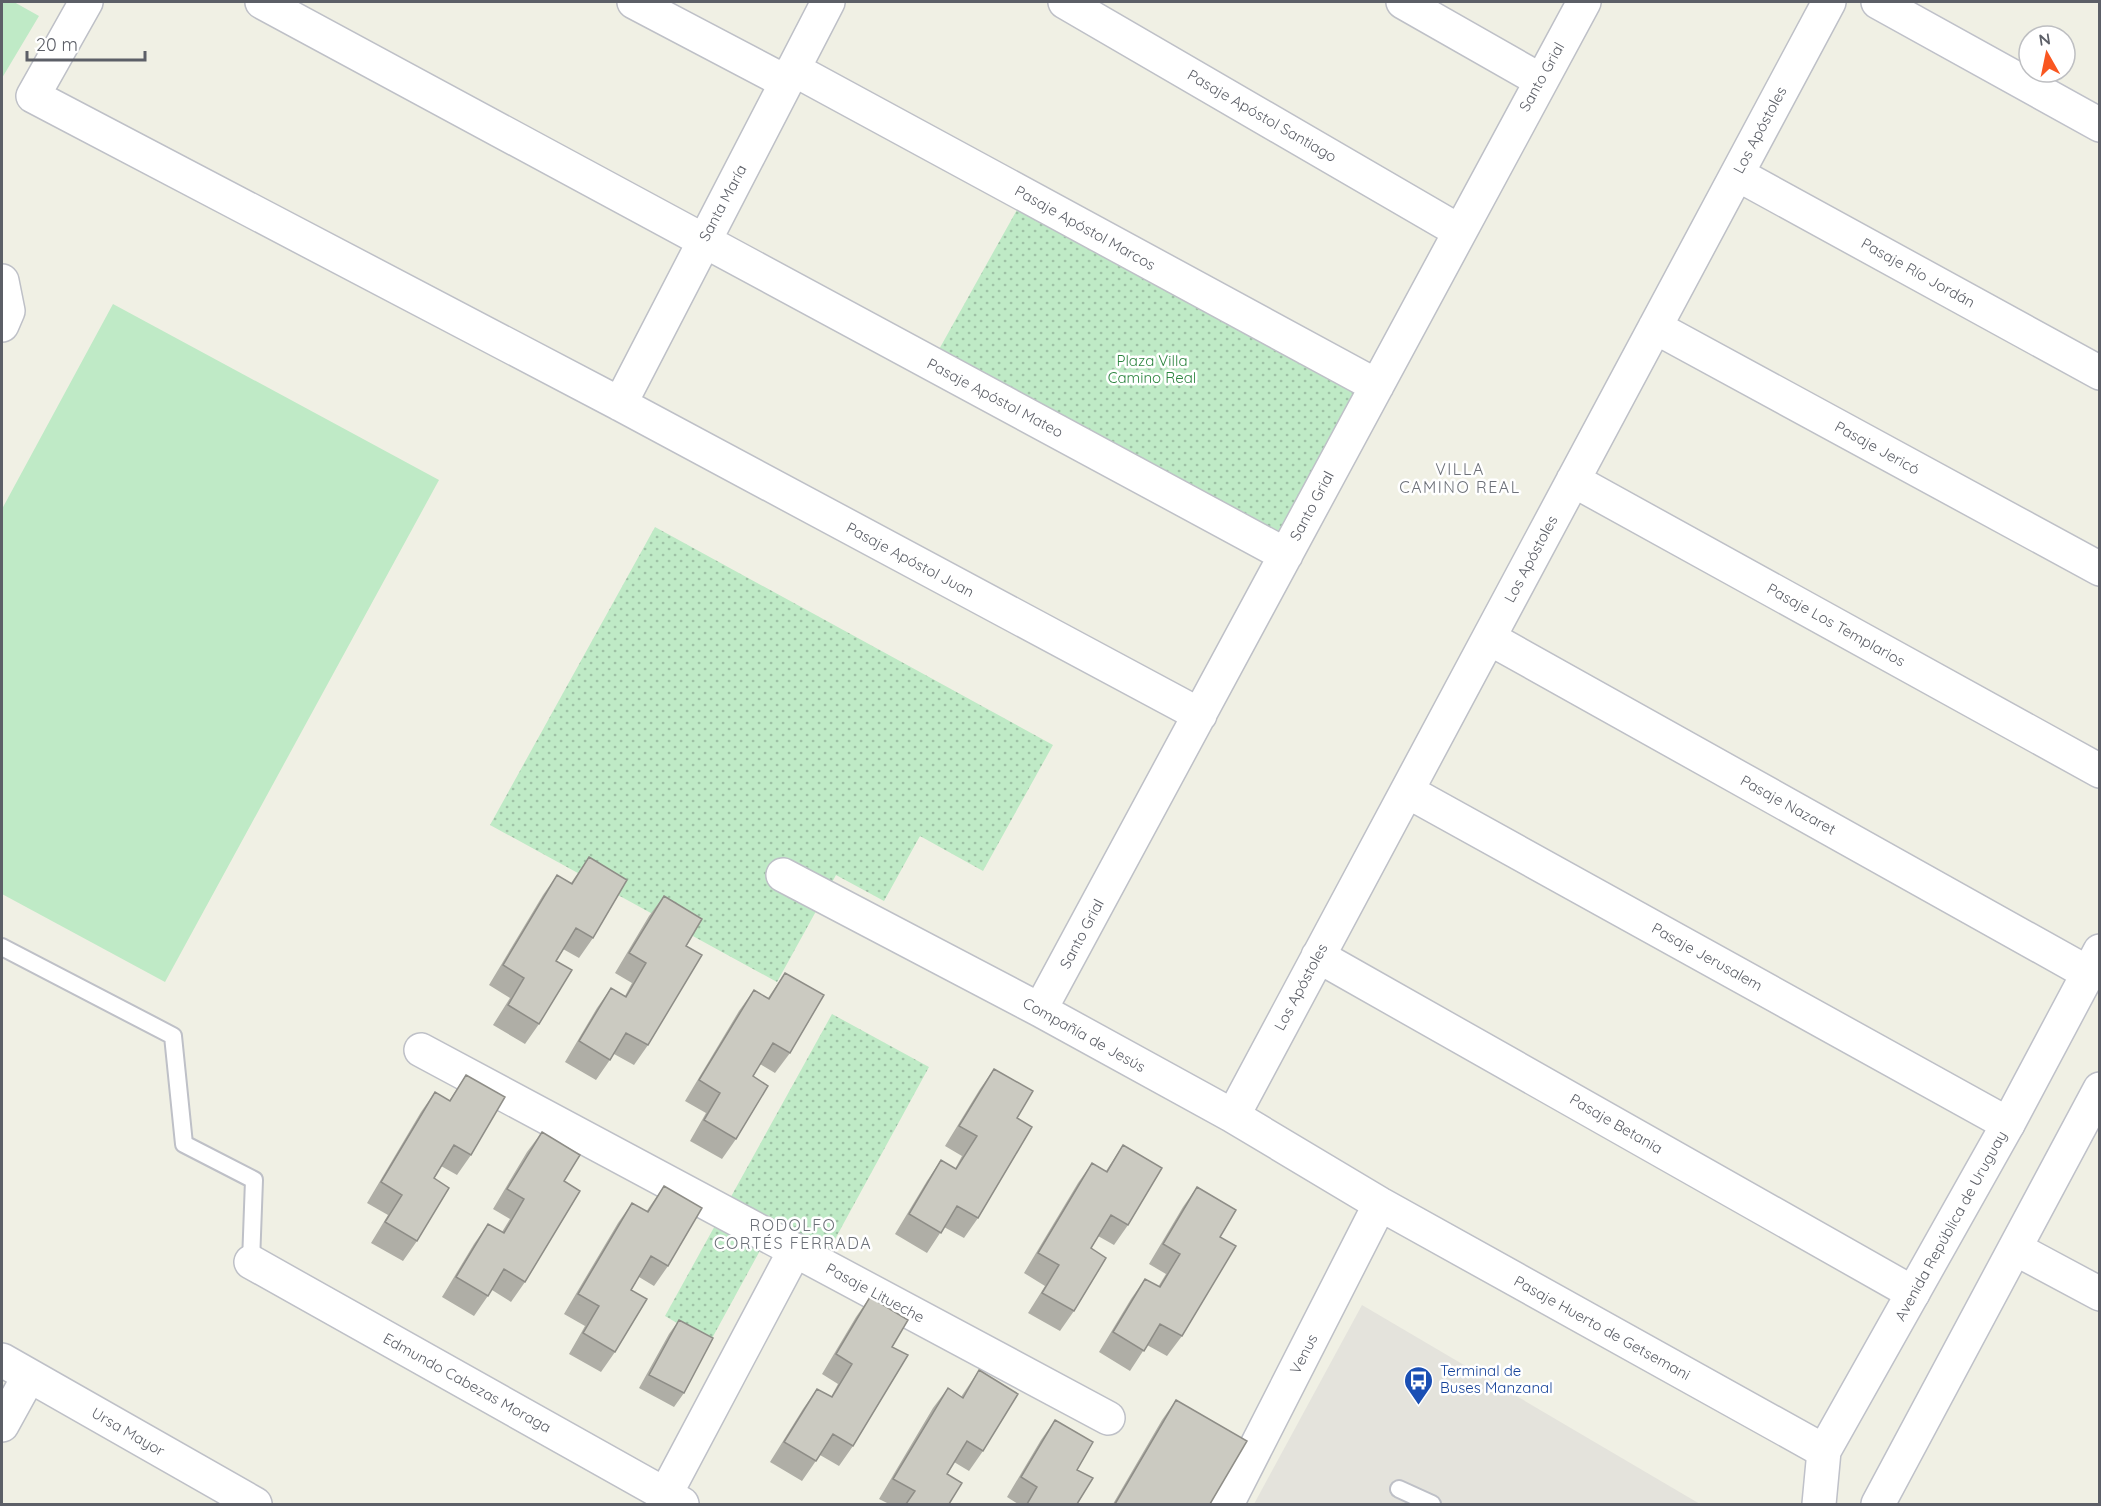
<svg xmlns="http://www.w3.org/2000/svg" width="2101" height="1506" font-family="Quicksand,sans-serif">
<defs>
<pattern id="park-dots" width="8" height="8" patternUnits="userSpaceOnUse" patternTransform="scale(1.5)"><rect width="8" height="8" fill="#bfeac6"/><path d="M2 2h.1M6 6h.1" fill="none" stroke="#9ec1a5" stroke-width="1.8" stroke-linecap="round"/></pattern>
</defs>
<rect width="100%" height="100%" fill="#f0f0e4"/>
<path fill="#e4e3dc" d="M1362,1305L1700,1504H1254Z"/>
<path fill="#bfeac6" d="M2,2H14L39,16L2,78Z
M113,304L439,480L165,982L2,894V509Z"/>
<path fill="url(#park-dots)" d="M1023,199L1366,387L1281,541L937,353Z
M655,527L1053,745L983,871L920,836L884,901L836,875L777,982L490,825Z
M832,1014L929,1067L828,1252L775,1223L710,1342L665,1316Z"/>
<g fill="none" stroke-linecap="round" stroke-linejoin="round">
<defs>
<path id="lane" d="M2,947L173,1036L184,1144L254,1180L251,1262
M1399,1489L1432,1504"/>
<path id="street" d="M86,2L33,96L620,404L1200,715
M262,2L1286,555
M634,2L786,82
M1065,2L1459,231
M1403,2L1540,80
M793,69L1377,386
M1737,174L2100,373
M2,281L8,311L2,325
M1655,327L2100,569
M620,404L828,2
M1573,480L2100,771
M1489,638L2088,973
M1407,791L2008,1124
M783,875L1040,1010L1233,1116L1380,1204L1824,1451
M1318,956L1913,1293
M1040,1010L1584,2
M421,1050L1108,1418
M1233,1116L1829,2
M2016,1249L2100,1294
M251,1262L682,1504
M2,1360L255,1504
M2,1425L29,1376
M665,1495L795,1250
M1227,1504L1380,1204"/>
<path id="secondary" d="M1878,2L2100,125
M1819,1504L1824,1451L2008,1124L2100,951
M1878,1504L2100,1089"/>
</defs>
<use href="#lane" stroke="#bec0c7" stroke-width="20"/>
<use href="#street" stroke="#bec0c7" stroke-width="36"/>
<use href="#secondary" stroke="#bfc1c9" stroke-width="36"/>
<use href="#lane" stroke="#fff" stroke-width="16"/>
<use href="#street" stroke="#fff" stroke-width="33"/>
<use href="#secondary" stroke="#fff" stroke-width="33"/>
</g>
<path fill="#afaea6" d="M589,857L593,938L579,958L563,949L556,961L539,1024L525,1044L493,1025L510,998L489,985L543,895L557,875L571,883Z
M664,896L686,946L648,1045L634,1065L614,1054L596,1080L565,1062L597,1008L611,988L625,996L632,983L615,973L649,916Z
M785,973L790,1053L775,1073L760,1064L753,1076L736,1139L722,1159L690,1141L706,1113L685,1101L739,1011L754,990L768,998Z
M994,1069L1017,1118L978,1218L964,1238L944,1227L927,1253L895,1234L927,1181L941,1160L955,1169L962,1156L945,1146L980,1089Z
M466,1075L471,1155L457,1175L441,1166L434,1178L417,1241L403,1261L371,1243L388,1215L367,1203L421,1112L435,1092L449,1101Z
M542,1132L564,1181L525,1282L511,1302L492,1290L474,1316L442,1297L474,1244L488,1224L502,1232L510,1219L493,1209L527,1152Z
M1123,1145L1128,1225L1114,1245L1098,1236L1091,1248L1074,1311L1060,1331L1028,1313L1045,1286L1024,1273L1078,1183L1092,1163L1106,1171Z
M664,1186L668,1266L654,1286L639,1277L631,1290L615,1352L601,1372L569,1354L585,1326L564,1314L618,1223L632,1203L646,1212Z
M1197,1187L1220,1237L1182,1336L1167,1356L1147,1345L1130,1371L1099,1352L1131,1299L1145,1279L1158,1287L1166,1274L1149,1264L1183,1207Z
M870,1297L892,1347L853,1446L839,1466L820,1455L802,1481L770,1462L803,1409L817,1389L831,1397L838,1384L822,1374L856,1317Z
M679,1320L684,1393L674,1407L639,1388L669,1334Z
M979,1370L983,1451L969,1471L954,1462L947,1474L949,1504H889L879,1499L933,1408L948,1388L961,1397Z
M1176,1400L1210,1504H1113L1162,1420Z
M1055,1420L1077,1470V1504H1018L1007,1497L1041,1440Z"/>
<path fill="#cbcac1" stroke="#8e8d87" stroke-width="1.5" d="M589,857L627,880L593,938L576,928L556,961L572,970L539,1024L508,1005L524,978L503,965L557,875L572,884Z
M664,896L702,919L686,946L702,955L648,1045L626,1033L610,1060L579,1041L611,988L626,997L646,963L629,953Z
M785,973L824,995L790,1053L773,1043L753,1076L768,1086L736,1139L704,1120L720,1093L699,1080L754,990L769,999Z
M994,1069L1033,1091L1017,1118L1032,1127L978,1218L957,1206L941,1233L909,1214L941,1160L956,1169L977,1136L959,1126Z
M466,1075L505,1097L471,1155L454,1145L434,1178L449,1188L417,1241L385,1222L402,1195L381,1182L435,1092L450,1101Z
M542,1132L580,1155L564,1181L580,1191L525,1282L504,1269L488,1296L456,1277L488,1224L504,1233L524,1199L507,1189Z
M1123,1145L1162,1168L1128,1225L1111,1215L1091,1248L1106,1258L1074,1311L1042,1293L1059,1265L1038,1253L1092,1163L1107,1172Z
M664,1186L702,1208L668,1266L651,1256L631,1290L647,1299L615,1352L583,1333L599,1306L578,1294L632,1203L648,1212Z
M1197,1187L1236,1210L1220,1237L1236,1246L1182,1336L1160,1324L1144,1351L1113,1332L1145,1279L1160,1287L1180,1254L1163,1244Z
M870,1297L908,1320L892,1347L908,1355L853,1446L833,1434L816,1461L784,1442L817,1389L832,1397L852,1364L836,1354Z
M679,1320L713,1338L684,1393L649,1375Z
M979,1370L1018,1394L983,1451L967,1441L947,1474L962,1483L949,1504H906L915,1491L893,1479L948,1388L963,1398Z
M1176,1400L1247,1441L1210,1504H1115Z
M1055,1420L1093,1442L1077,1470L1093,1478L1077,1504H1027L1037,1487L1021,1477Z"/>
<defs>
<symbol id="bus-pin" viewBox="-11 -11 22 30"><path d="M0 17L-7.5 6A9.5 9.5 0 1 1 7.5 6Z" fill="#1a4fb4" stroke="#fff"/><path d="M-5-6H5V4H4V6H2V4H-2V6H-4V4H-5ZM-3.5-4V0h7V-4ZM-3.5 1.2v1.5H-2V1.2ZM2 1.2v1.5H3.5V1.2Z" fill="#fff"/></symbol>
</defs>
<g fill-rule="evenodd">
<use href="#bus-pin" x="1402" y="1364" width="33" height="45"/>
</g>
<g text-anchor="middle" stroke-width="5" stroke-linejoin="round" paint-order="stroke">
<g font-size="15" fill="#5c5f67" stroke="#fff">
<text transform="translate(1542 77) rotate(-61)" y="5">Santo Grial</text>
<text transform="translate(1262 116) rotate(30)" y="5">Pasaje Apóstol Santiago</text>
<text transform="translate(1760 130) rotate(-62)" y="5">Los Apóstoles</text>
<text transform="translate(723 203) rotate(-62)" y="5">Santa María</text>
<text transform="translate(1085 228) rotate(29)" y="5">Pasaje Apóstol Marcos</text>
<text transform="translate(1918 273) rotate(29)" y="5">Pasaje Río Jordán</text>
<text transform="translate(995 398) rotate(28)" y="5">Pasaje Apóstol Mateo</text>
<text transform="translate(1877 448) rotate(29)" y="5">Pasaje Jericó</text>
<text transform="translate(1312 506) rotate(-62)" y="5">Santo Grial</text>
<text transform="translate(1531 559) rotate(-62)" y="5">Los Apóstoles</text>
<text transform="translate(910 560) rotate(28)" y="5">Pasaje Apóstol Juan</text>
<text transform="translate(1836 625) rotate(29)" y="5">Pasaje Los Templarios</text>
<text transform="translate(1788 805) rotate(29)" y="5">Pasaje Nazaret</text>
<text transform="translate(1082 934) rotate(-62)" y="5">Santo Grial</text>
<text transform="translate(1707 957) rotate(29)" y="5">Pasaje Jerusalem</text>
<text transform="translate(1301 987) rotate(-62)" y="5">Los Apóstoles</text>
<text transform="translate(1084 1035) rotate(29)" y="5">Compañía de Jesús</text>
<text transform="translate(1616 1124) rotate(30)" y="5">Pasaje Betania</text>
<text transform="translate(1951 1226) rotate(-61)" y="5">Avenida República de Uruguay</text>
<text transform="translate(875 1293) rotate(28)" y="5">Pasaje Litueche</text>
<text transform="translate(1602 1328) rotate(29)" y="5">Pasaje Huerto de Getsemani</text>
<text transform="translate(1304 1354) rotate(-63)" y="5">Venus</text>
<text transform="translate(467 1383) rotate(29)" y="5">Edmundo Cabezas Moraga</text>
<text transform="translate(128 1432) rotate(30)" y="5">Ursa Mayor</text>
</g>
<g font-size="15" fill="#2d8540" stroke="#fff">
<text x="1152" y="366">Plaza Villa<tspan x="1152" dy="17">Camino Real</tspan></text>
</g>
<g font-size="15" fill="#164399" stroke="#fff" text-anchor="start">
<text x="1440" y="1376">Terminal de<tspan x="1440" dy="17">Buses Manzanal</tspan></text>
</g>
<g font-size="16" letter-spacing="1.5" fill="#6d7179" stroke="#fff">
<text x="1460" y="475">VILLA<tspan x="1460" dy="18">CAMINO REAL</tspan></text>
<text x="793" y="1231">RODOLFO<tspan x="793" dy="18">CORTÉS FERRADA</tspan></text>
</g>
</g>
<rect width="2101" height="1506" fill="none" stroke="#5c5f67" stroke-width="6"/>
<g transform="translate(2047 54) rotate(351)"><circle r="28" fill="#ffffff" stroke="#bebfc2" stroke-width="1.5"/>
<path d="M0-4.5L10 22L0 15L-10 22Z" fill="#f95721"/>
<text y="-9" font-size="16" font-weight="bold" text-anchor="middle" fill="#5c5f67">N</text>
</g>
<path d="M27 51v9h118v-9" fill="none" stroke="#5c5f67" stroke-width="3"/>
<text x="36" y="51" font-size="18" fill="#5c5f67" stroke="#ffffff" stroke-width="4.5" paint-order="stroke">20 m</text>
</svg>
